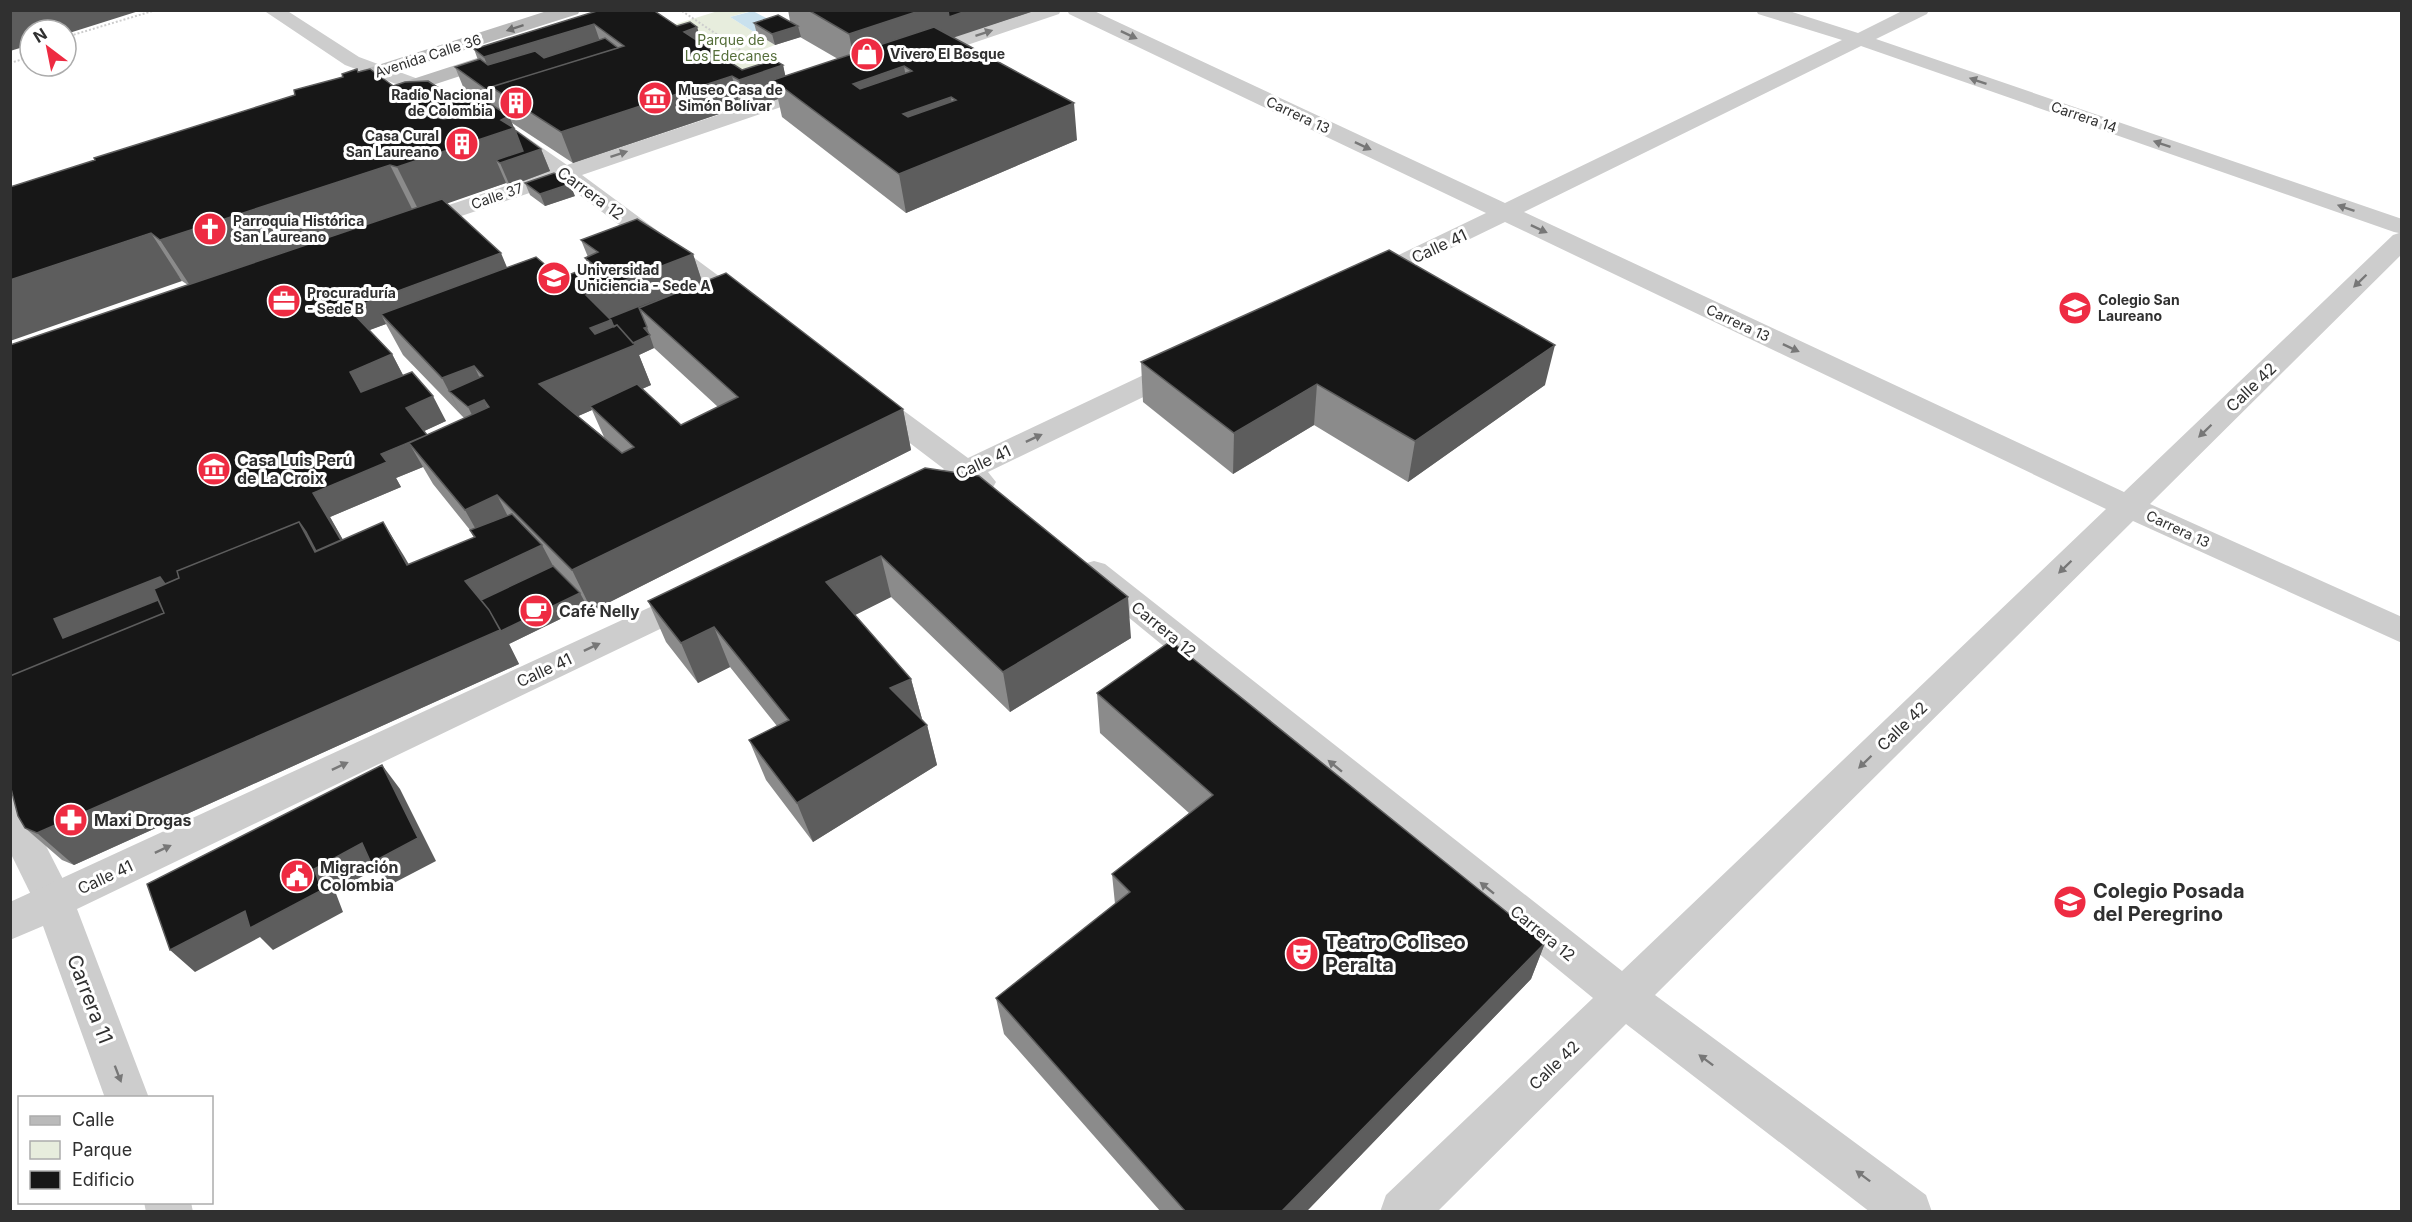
<svg xmlns="http://www.w3.org/2000/svg" width="2412" height="1222" font-family="Inter,sans-serif">
<rect width="100%" height="100%" fill="#fff"/>
<path fill="#e7eddd" d="M718,11H751L730,17L775,45L757,52L775,64L750,101L650,32Z"/>
<path fill="#c9e1ee" d="M753,11L781,26L757,34L730,17Z"/>
<g fill="none" stroke-linecap="round" stroke-linejoin="round">
<path stroke="#cdcdcd" stroke-width="2" stroke-dasharray="2 2" stroke-linecap="butt" d="M682,11L761,64
M66,37L156,10
M10,63L30,57"/>
<path fill="#cdcdcd" fill-rule="evenodd" d="M10,796L23,801L68,889L74,901L68,913L54,919L40,913L10,852Z"/>
<path fill="#cdcdcd" fill-rule="evenodd" d="M263,10H286L359,57L456,93L459,97L456,101L449,103L442,101L345,65Z
M1032,10H1061L1059,14L926,59H912L909,55L912,51Z
M1067,10H1092L1505,203L1842,40L1758,14L1756,10H1786L1858,33L1904,10H1929L1927,14L1876,39L2402,219V254L2150,504L2402,617V643L2133,521L1655,995L1926,1195L1932,1212H1870L1626,1024L1437,1212H1380L1386,1195L1593,998L1083,580L1078,572L1083,564L1094,561L1105,564L1622,971L2106,509L1505,222L1375,285L1366,288L1357,285L1353,280L1357,275L1486,213L1069,14ZM1861,46L2394,232L2399,233L2393,235L2124,492L1524,212Z
M821,81L828,83L831,87L828,91L582,175L754,302L758,307L754,312L745,315L736,312L562,182L420,230L412,232L404,230L400,225L404,220L547,172L502,141L499,136L502,131L510,129L518,131L567,165Z
M1181,360L1191,362L1195,368L1191,374L988,472L996,482L992,489C980,492 973,491 963,484L930,500L919,503L908,500L904,493L908,486L944,469L861,406L857,400L861,394L871,391L881,394L968,458L1171,362Z
M696,586L708,590L712,598L708,606L77,909L149,1098H105L43,926L10,940V902Z
M144,1202H191L193,1212H146Z"/>
<path fill="#bababa" fill-rule="evenodd" d="M550,10H580L578,14L339,90L332,92L325,90L322,86L325,82Z
M499,51L506,53L509,57L506,61L390,99L383,101L376,99L373,95L376,91Z"/>
</g>
<path fill="#8b8b8b" fill-rule="evenodd" d="M788,10H1037L953,37L1077,140L906,213L782,117L778,99L747,110L740,107L573,163L512,123L515,130L541,149L550,171L510,186L506,183L446,203L507,268L561,278L589,267L585,258L588,257L581,240L693,254L702,281L903,409L911,450L592,611L586,604L587,606L509,644L519,664L74,865L62,860L25,828L188,285L182,281L95,160L295,95L358,72L394,86L451,96L472,101L477,98L464,89L455,67L478,60L474,49L613,11L677,26L697,27L702,44L742,70L783,65L785,76L838,59L800,37L775,45L757,34L754,23L790,21ZM386,324L403,355L464,418L427,435L424,431L446,421L403,375L392,354L369,330ZM654,348L718,407L681,425L642,389L651,385L639,355ZM592,410L604,437L578,416ZM423,467L433,484L470,530L474,538L409,565L343,540L330,517L401,487L396,478Z
M525,183L575,196L545,206L530,195Z
M1141,362L1545,385L1408,482L1314,425L1233,474L1143,402Z
M925,468L1131,638L1010,712L891,597L855,615L911,679L922,719L927,725L937,765L813,842L766,780L749,740L777,726L730,667L698,683L666,642L648,601Z
M1097,693L1545,943L1531,979L1306,1212H1161L1004,1034L996,998L1115,904L1112,874L1189,813L1100,733Z"/>
<path fill="#5d5d5d" d="M10,10H142L66,34V30H30V45L10,51Z
M922,10H1037L856,70L849,34Z
M594,24L604,53L496,87L484,57Z
M798,26L801,37L775,45L772,34Z
M697,27L706,57L684,32Z
M783,65L789,92L773,80L778,99L747,110L739,80Z
M904,66L910,102L860,120L853,84Z
M732,76L740,107L573,163L561,132Z
M951,97L956,134L909,151L903,114Z
M1074,103L1077,140L906,213L899,174Z
M509,116L525,154L541,149L550,171L510,186L500,163L496,160L506,183L420,213L397,167Z
M390,165L413,211L191,287L160,240Z
M570,184L575,196L545,206L540,194Z
M151,233L182,281L10,341V280Z
M501,253L511,277L381,314L386,324L362,333L349,309Z
M693,254L706,294L639,308L644,328L647,327L654,348L639,355L651,385L594,410L590,406L592,410L558,425L539,384L590,328L586,295Z
M1555,345L1545,385L1408,482L1415,441Z
M392,354L405,379L364,396L350,372Z
M474,366L494,407L484,400L504,441L489,448L468,407L449,391L463,418L442,378Z
M1317,384L1314,425L1233,474L1234,433Z
M433,396L446,421L420,433L406,408Z
M903,409L911,450L592,611L572,570Z
M427,436L409,443L423,467L396,478L401,487L330,517L363,575L63,638L54,619L299,522L313,493L381,454Z
M497,495L518,536L488,551L465,510Z
M383,522L404,556L429,599L407,565Z
M542,545L560,579L580,593L587,606L509,644L519,664L74,865L37,833L465,581Z
M881,556L891,597L839,623L826,582Z
M1128,597L1131,638L1010,712L1003,672Z
M714,627L730,667L698,683L681,643Z
M911,679L922,719L890,688Z
M927,725L937,765L813,842L797,803Z
M382,765L400,789L436,861L390,885L376,869L335,891L343,912L273,950L260,937L195,972L170,950L314,869Z
M1545,943L1531,979L1306,1212H1281Z"/>
<path fill="#171717" stroke="#5d5d5d" stroke-width="1.5" fill-rule="evenodd" d="M600,10H612L613,11L616,10H653L677,26L690,22L697,27L684,32L742,70L774,60L783,65L739,80L732,76L561,132L491,87L624,46L594,24L484,57L474,49Z
M808,10H922L849,34Z
M948,10H969L949,17Z
M778,15L798,26L772,34L754,23Z
M934,27L1074,103L899,174L773,80ZM904,66L912,71L860,89L853,84ZM951,97L956,100L908,117L903,114Z
M605,38L618,48L491,87L494,95L455,67L480,59L488,65L535,51L544,58Z
M357,69L358,72L370,69L407,96L428,116L444,119L456,116L479,107L472,100L480,97L509,116L501,120L514,128L397,167L390,165L160,240L151,233L10,280V187L95,160L94,158L295,95L294,90L343,77L342,74Z
M428,81L451,96L460,93L472,101L475,108L456,116L444,119L428,116L407,96L393,86L405,82Z
M515,130L541,149L500,163L496,160L523,151Z
M554,173L570,184L540,194L525,183Z
M442,199L501,253L349,309L392,354L350,372L361,392L412,372L433,396L406,408L427,435L381,454L387,462L313,493L341,540L316,551L306,532L299,522L177,571L179,578L165,584L160,577L54,619L63,638L158,600L164,613L10,676V345Z
M637,219L693,254L586,295L611,320L590,328L595,334L617,325L635,345L539,384L622,453L634,447L590,406L637,384L681,425L738,397L639,308L726,273L903,409L572,570L497,495L465,510L409,443L489,407L484,400L468,407L449,391L483,376L474,366L442,378L381,314L536,257L561,278L594,265L585,258L598,252L581,240Z
M1389,250L1555,345L1415,441L1317,384L1234,433L1141,362Z
M702,281L703,282L639,308L647,327L644,328L650,335L633,343L617,325L614,327L611,320L609,318Z
M925,468L979,476L1128,597L1003,672L881,556L826,582L911,679L890,688L927,725L797,803L749,740L789,720L714,627L681,643L648,601Z
M512,514L542,545L465,581L489,610L500,630L37,833L25,828L18,816L10,785V676L164,613L154,589L179,578L177,571L299,522L315,552L383,522L407,565L475,537L470,530Z
M553,566L580,593L501,631L489,610L481,600Z
M1171,641L1545,943L1281,1212H1186L996,998L1130,892L1112,874L1213,795L1097,693Z
M382,765L418,838L371,863L362,843L314,869L322,890L250,928L245,911L170,950L147,884Z"/>
<defs><path id="oneway-solid" d="M-6-.8H1V-3.2L6.5 0L1 3.2V.8H-6Z" transform="scale(1.5)"/></defs>
<use fill="#6e6e6e" href="#oneway-solid" transform="translate(515 28) rotate(162)"/>
<g fill="#777">
<use href="#oneway-solid" transform="translate(984 33) rotate(-18)"/>
<use href="#oneway-solid" transform="translate(1129 35) rotate(25)"/>
<use href="#oneway-solid" transform="translate(1978 81) rotate(-161)"/>
<use href="#oneway-solid" transform="translate(2162 144) rotate(-161)"/>
<use href="#oneway-solid" transform="translate(1363 146) rotate(25)"/>
<use href="#oneway-solid" transform="translate(619 154) rotate(-18)"/>
<use href="#oneway-solid" transform="translate(2346 208) rotate(-161)"/>
<use href="#oneway-solid" transform="translate(1539 229) rotate(25)"/>
<use href="#oneway-solid" transform="translate(2360 281) rotate(136)"/>
<use href="#oneway-solid" transform="translate(1791 348) rotate(25)"/>
<use href="#oneway-solid" transform="translate(2205 431) rotate(136)"/>
<use href="#oneway-solid" transform="translate(1034 438) rotate(-25)"/>
<use href="#oneway-solid" transform="translate(2065 567) rotate(136)"/>
<use href="#oneway-solid" transform="translate(592 647) rotate(-25)"/>
<use href="#oneway-solid" transform="translate(1865 762) rotate(136)"/>
<use href="#oneway-solid" transform="translate(340 766) rotate(-25)"/>
<use href="#oneway-solid" transform="translate(1335 766) rotate(-141)"/>
<use href="#oneway-solid" transform="translate(163 849) rotate(-25)"/>
<use href="#oneway-solid" transform="translate(1487 888) rotate(-141)"/>
<use href="#oneway-solid" transform="translate(1706 1060) rotate(-143)"/>
<use href="#oneway-solid" transform="translate(118 1074) rotate(69)"/>
<use href="#oneway-solid" transform="translate(1863 1176) rotate(-143)"/>
</g>
<defs>
<symbol id="shop-disc" viewBox="-11 -11 22 22"><circle r="9.5" fill="#ee2b42" stroke="#fff"/><path d="M-5-2.5h2.3a2.7 3.5 0 0 1 5.4 0H5L5.5 6h-11ZM-1.5-2.5h3a1.5 2.3 0 0 0-3 0Z" fill="#fff"/></symbol>
<symbol id="museum-disc" viewBox="-11 -11 22 22"><circle r="9.5" fill="#ee2b42" stroke="#fff"/><path d="M0-6L6-3V-2H-6V-3ZM-5-1h2V3h-2ZM-1-1h2V3h-2ZM3-1h2V3H3ZM-6 4H6V6H-6Z" fill="#fff"/></symbol>
<symbol id="building-disc" viewBox="-11 -11 22 22"><circle r="9.5" fill="#ee2b42" stroke="#fff"/><path d="M-4-6H4V6H1V3H-1V6H-4ZM-2.5-4.3h1.7v1.8h-1.7ZM.8-4.3h1.7v1.8H.8ZM-2.5-1h1.7V.8h-1.7ZM.8-1h1.7V.8H.8Z" fill="#fff"/></symbol>
<symbol id="church-disc" viewBox="-11 -11 22 22"><circle r="9.5" fill="#ee2b42" stroke="#fff"/><path d="M-1.2-6h2.4v3.5h3.3v2.4h-3.3V6h-2.4V-.1h-3.3v-2.4h3.3Z" fill="#fff"/></symbol>
<symbol id="university-disc" viewBox="-11 -11 22 22"><circle r="9.5" fill="#ee2b42" stroke="#fff"/><path d="M0-5L7-2L0 1L-7-2ZM-4 1L0 2.5L4 1V4Q0 6-4 4Z" fill="#fff"/></symbol>
<symbol id="office-disc" viewBox="-11 -11 22 22"><circle r="9.5" fill="#ee2b42" stroke="#fff"/><path d="M-6-3h4V-5.5h4V-3h4V5H-6ZM-1-4.5V-3h2v-1.5ZM-6 0V1H6V0Z" fill="#fff"/></symbol>
<symbol id="school-disc" viewBox="-11 -11 22 22"><circle r="9.5" fill="#ee2b42" stroke="#fff"/><path d="M0-5L7-2L0 1L-7-2ZM-4 1L0 2.5L4 1V4Q0 6-4 4Z" fill="#fff"/></symbol>
<symbol id="cafe-disc" viewBox="-11 -11 22 22"><circle r="9.5" fill="#ee2b42" stroke="#fff"/><path d="M-5.5-4.5H6V0H3Q3 3.5 0 3.5H-2.5Q-5.5 3.5-5.5 0ZM3-3.2v2h1.7v-2ZM-6 4.5H4V6H-6Z" fill="#fff"/></symbol>
<symbol id="pharmacy-disc" viewBox="-11 -11 22 22"><circle r="9.5" fill="#ee2b42" stroke="#fff"/><path d="M-2-6h4v4h4v4h-4v4h-4v-4h-4v-4h4Z" fill="#fff"/></symbol>
<symbol id="civic-disc" viewBox="-11 -11 22 22"><circle r="9.5" fill="#ee2b42" stroke="#fff"/><path d="M-.6-6.5H3V-4.5H.6V-3L4-1V1h2V6H-6V1h2V-1L-.6-3ZM-1.2 2.5V6h2.4V2.5Z" fill="#fff"/></symbol>
<symbol id="theatre-disc" viewBox="-11 -11 22 22"><circle r="9.5" fill="#ee2b42" stroke="#fff"/><path d="M-5-5.5Q0-4 5-5.5V0Q5 5 0 6Q-5 5-5 0ZM-3.3-2.5H-1v1.5H-3.3ZM1-2.5H3.3v1.5H1ZM-2.8 1Q0 5.5 2.8 1Z" fill="#fff"/></symbol>
</defs>
<g fill-rule="evenodd">
<use href="#shop-disc" x="848" y="35" width="38" height="38"/>
<use href="#museum-disc" x="636" y="79" width="38" height="38"/>
<use href="#building-disc" x="497" y="84" width="38" height="38"/>
<use href="#building-disc" x="443" y="125" width="38" height="38"/>
<use href="#church-disc" x="191" y="210" width="38" height="38"/>
<use href="#university-disc" x="535" y="259" width="38" height="38"/>
<use href="#office-disc" x="265" y="282" width="38" height="38"/>
<use href="#school-disc" x="2056" y="289" width="38" height="38"/>
<use href="#museum-disc" x="195" y="450" width="38" height="38"/>
<use href="#cafe-disc" x="517" y="592" width="38" height="38"/>
<use href="#pharmacy-disc" x="52" y="801" width="38" height="38"/>
<use href="#civic-disc" x="278" y="857" width="38" height="38"/>
<use href="#school-disc" x="2051" y="883" width="38" height="38"/>
<use href="#theatre-disc" x="1283" y="935" width="38" height="38"/>
</g>
<g text-anchor="middle" stroke-width="6" stroke-linejoin="round" paint-order="stroke">
<g font-size="14" fill="#556e3a" stroke="#fff">
<text x="731" y="45">Parque de<tspan x="731" dy="16">Los Edecanes</tspan></text>
</g>
<g font-size="14" font-weight="bold" fill="#303030" stroke="#fff" text-anchor="start">
<text x="890" y="59">Vivero El Bosque</text>
<text x="678" y="95">Museo Casa de<tspan x="678" dy="16">Simón Bolívar</tspan></text>
<text x="493" y="100" text-anchor="end">Radio Nacional<tspan x="493" dy="16">de Colombia</tspan></text>
<text x="439" y="141" text-anchor="end">Casa Cural<tspan x="439" dy="16">San Laureano</tspan></text>
<text x="233" y="226">Parroquia Histórica<tspan x="233" dy="16">San Laureano</tspan></text>
<text x="577" y="275">Universidad<tspan x="577" dy="16">Uniciencia - Sede A</tspan></text>
<text x="307" y="298">Procuraduría<tspan x="307" dy="16">- Sede B</tspan></text>
<text x="2098" y="305">Colegio San<tspan x="2098" dy="16">Laureano</tspan></text>
</g>
<g font-size="14" fill="#303030" stroke="#fff">
<text transform="translate(428 56) rotate(-18)" y="5">Avenida Calle 36</text>
<text transform="translate(1298 115) rotate(25)" y="5">Carrera 13</text>
<text transform="translate(2084 117) rotate(19)" y="5">Carrera 14</text>
<text transform="translate(497 196) rotate(-19)" y="5">Calle 37</text>
<text transform="translate(1738 323) rotate(25)" y="5">Carrera 13</text>
<text transform="translate(2178 529) rotate(25)" y="5">Carrera 13</text>
</g>
<g font-size="16" fill="#303030" stroke="#fff">
<text transform="translate(591 193) rotate(36)" y="6">Carrera 12</text>
<text transform="translate(1439 246) rotate(-25)" y="6">Calle 41</text>
<text transform="translate(2251 387) rotate(-44)" y="6">Calle 42</text>
<text transform="translate(983 462) rotate(-25)" y="6">Calle 41</text>
<text transform="translate(1164 629) rotate(39)" y="6">Carrera 12</text>
<text transform="translate(544 670) rotate(-25)" y="6">Calle 41</text>
<text transform="translate(1902 726) rotate(-44)" y="6">Calle 42</text>
<text transform="translate(105 877) rotate(-25)" y="6">Calle 41</text>
<text transform="translate(1543 933) rotate(39)" y="6">Carrera 12</text>
<text transform="translate(1554 1065) rotate(-44)" y="6">Calle 42</text>
</g>
<g font-size="16" font-weight="bold" fill="#303030" stroke="#fff" text-anchor="start">
<text x="237" y="466">Casa Luis Perú<tspan x="237" dy="18">de La Croix</tspan></text>
<text x="559" y="617">Café Nelly</text>
<text x="94" y="826">Maxi Drogas</text>
<text x="320" y="873">Migración<tspan x="320" dy="18">Colombia</tspan></text>
</g>
<g font-size="20" font-weight="bold" fill="#303030" stroke="#fff" text-anchor="start">
<text x="2093" y="898">Colegio Posada<tspan x="2093" dy="23">del Peregrino</tspan></text>
<text x="1325" y="949">Teatro Coliseo<tspan x="1325" dy="23">Peralta</tspan></text>
</g>
<g font-size="20" fill="#303030" stroke="#fff">
<text transform="translate(90 999) rotate(69)" y="7">Carrera 11</text>
</g>
</g>
<rect width="2412" height="1222" fill="none" stroke="#303030" stroke-width="24"/>
<rect x="18" y="1096" width="195" height="108" fill="#ffffff" stroke="#acacac" stroke-width="1.5"/>
<rect x="30" y="1116" width="30" height="9" fill="#bababa" stroke="#acacac" stroke-width="1.5"/>
<text x="72" y="1126" font-size="18" fill="#303030">Calle</text>
<rect x="30" y="1141" width="30" height="18" fill="#e7eddd" stroke="#acacac" stroke-width="1.5"/>
<text x="72" y="1156" font-size="18" fill="#303030">Parque</text>
<rect x="30" y="1171" width="30" height="18" fill="#171717" stroke="#acacac" stroke-width="1.5"/>
<text x="72" y="1186" font-size="18" fill="#303030">Edificio</text>
<g transform="translate(48 48) rotate(328)"><circle r="28" fill="#ffffff" stroke="#acacac" stroke-width="1.5"/>
<path d="M0-4.5L10 22L0 15L-10 22Z" fill="#ee2b42"/>
<text y="-9" font-size="16" font-weight="bold" text-anchor="middle" fill="#303030">N</text>
</g>
</svg>
